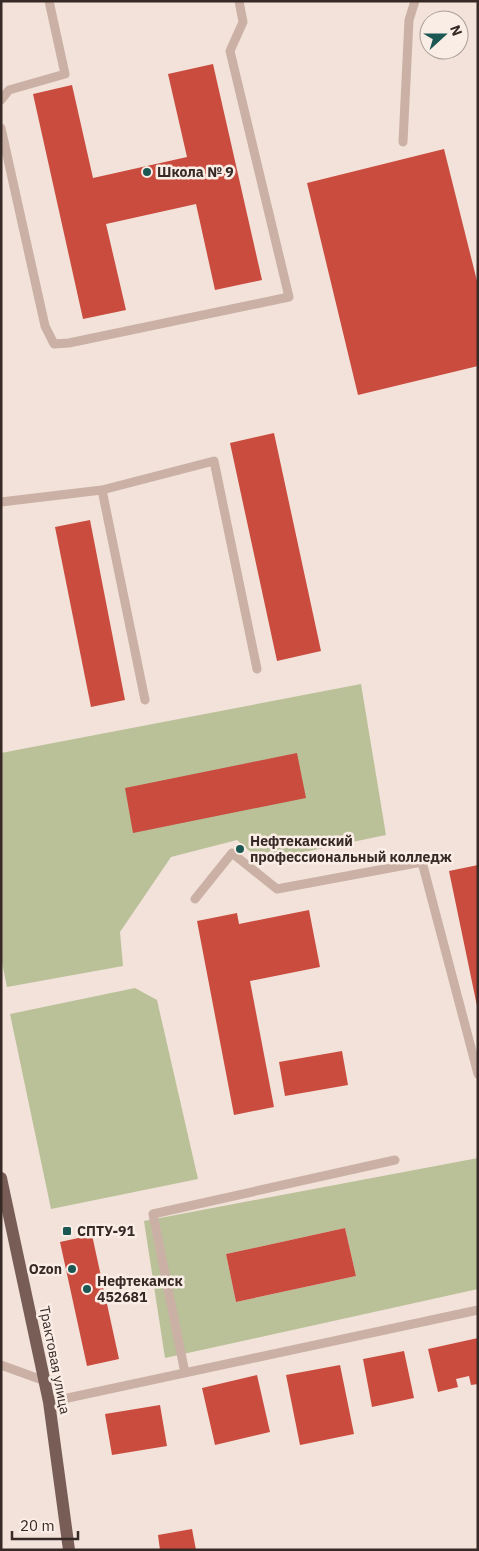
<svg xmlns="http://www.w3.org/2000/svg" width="479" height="1551" font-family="'IBM Plex Sans',sans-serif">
<rect width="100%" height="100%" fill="#f2e2d9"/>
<path fill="#bac199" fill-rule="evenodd" d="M361,684L386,835L261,861L237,840L171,857L120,932L123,966L7,987L1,958V753Z
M135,988L157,1000L198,1179L51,1209L10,1014Z
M478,1158V1289L165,1358L144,1221ZM345,1228L356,1276L236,1302L226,1254Z"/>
<path fill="#c94c3f" d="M213,64L262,280L215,290L196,204L106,224L126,310L83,319L33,94L72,85L93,178L187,157L168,74Z
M444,149L478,285V366L358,395L307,183Z
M274,433L321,651L277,661L230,443Z
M90,520L125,700L91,707L55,527Z
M297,753L306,798L133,833L125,788Z
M478,865V1006H477L449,871Z
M309,910L320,967L250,981L274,1107L234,1115L197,921L237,913L239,924Z
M342,1051L348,1085L285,1096L279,1062Z
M345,1228L356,1276L236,1302L226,1254Z
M92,1235L119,1359L87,1366L60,1242Z
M478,1338V1384L471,1385L469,1376L456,1379L458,1387L438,1392L428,1349Z
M404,1351L414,1398L372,1407L363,1359Z
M340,1365L354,1434L300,1445L286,1375Z
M257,1375L270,1432L215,1445L202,1388Z
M160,1405L167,1446L112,1455L105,1414Z
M192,1529L196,1550H160L158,1535Z"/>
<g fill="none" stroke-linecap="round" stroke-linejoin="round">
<path stroke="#cab0a5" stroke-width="9" d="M1,100L9,90L65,74L49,1
M1,128L45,326L54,344L69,343L289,297L230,51L243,22L239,1
M403,142L409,20L415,1
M102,490L145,700
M1,502L102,490L214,461L257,669
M195,899L232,853L277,889L422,862L478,1074
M1,1365L45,1381
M185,1373L153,1214L395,1160
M49,1402L478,1310"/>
<path stroke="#785d57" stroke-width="12" d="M1,1178L49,1402L69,1550"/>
</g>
<g fill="#1b5853" stroke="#faede5" stroke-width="2">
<circle cx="147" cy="172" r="5"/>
<circle cx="240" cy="849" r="5"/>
<rect x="62" y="1226" width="10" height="10" rx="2.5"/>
<circle cx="72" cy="1269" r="5"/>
<circle cx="87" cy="1289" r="5"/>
</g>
<g text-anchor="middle" stroke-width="5" stroke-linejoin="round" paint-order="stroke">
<g font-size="14" font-weight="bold" fill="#362926" stroke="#faede5" text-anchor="start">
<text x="157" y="177">Школа № 9</text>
<text x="250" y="846">Нефтекамский<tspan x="250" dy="16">профессиональный колледж</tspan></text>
<text x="77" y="1236">СПТУ-91</text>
<text x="62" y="1274" text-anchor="end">Ozon</text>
<text x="97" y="1286">Нефтекамск<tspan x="97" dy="16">452681</tspan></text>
</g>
<g font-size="14" fill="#362926" stroke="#faede5">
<text transform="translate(55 1360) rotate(79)" y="5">Трактовая улица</text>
</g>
</g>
<rect width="479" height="1551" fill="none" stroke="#362926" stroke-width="5"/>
<g transform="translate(444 35) rotate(69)"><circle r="24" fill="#faede5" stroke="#ac9f99"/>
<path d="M0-4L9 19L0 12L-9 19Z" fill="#1b5853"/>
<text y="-8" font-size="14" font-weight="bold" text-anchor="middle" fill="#362926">N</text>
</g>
<path d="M12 1531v8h66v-8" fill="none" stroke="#362926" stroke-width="2.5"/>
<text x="20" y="1531" font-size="15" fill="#362926" stroke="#faede5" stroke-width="4" paint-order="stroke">20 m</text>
</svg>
